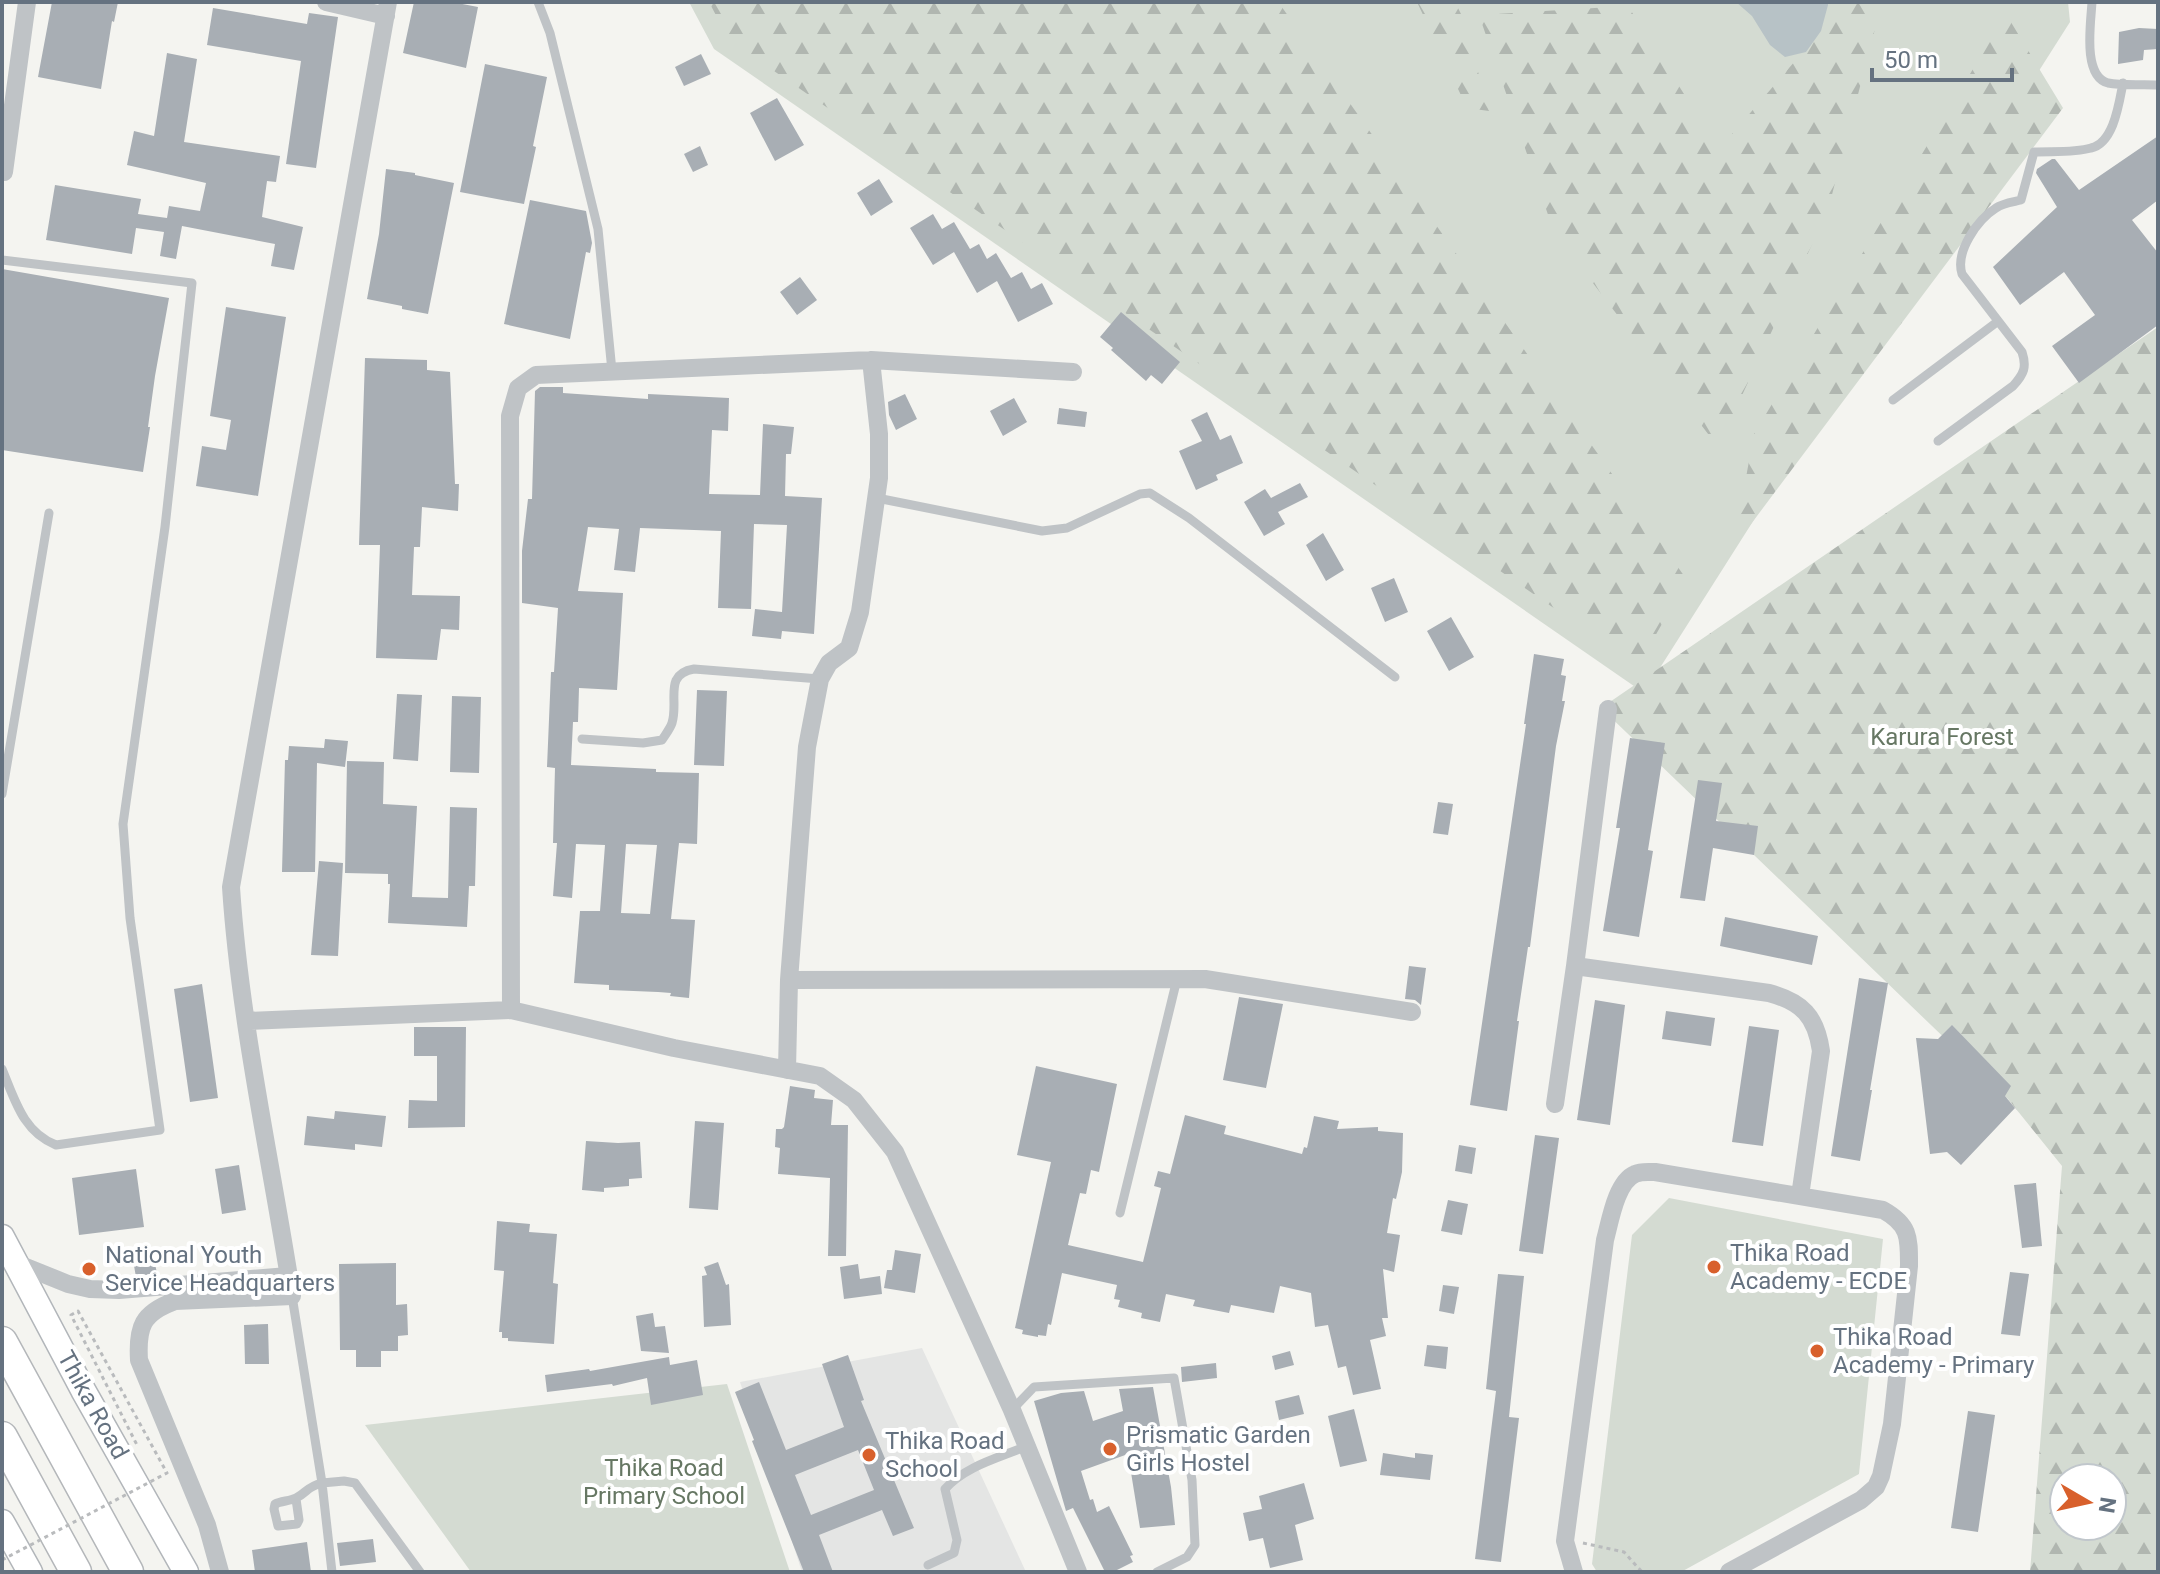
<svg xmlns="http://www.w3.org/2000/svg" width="2160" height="1574" font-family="Roboto,sans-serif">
<defs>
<pattern id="forest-firs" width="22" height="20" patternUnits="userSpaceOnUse" patternTransform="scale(2)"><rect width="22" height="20" fill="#d4dbd2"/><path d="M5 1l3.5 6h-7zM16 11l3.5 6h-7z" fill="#b0b6b0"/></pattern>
</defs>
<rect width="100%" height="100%" fill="#f4f4f0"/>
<path fill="#e4e5e4" d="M922,1348L1026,1572H802L740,1382Z"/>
<path fill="#d4dbd2" d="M689,2H2068L2070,22L1644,693L714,49Z
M1669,1198L1883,1239L1859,1474L1681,1572H1597L1592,1564L1632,1235Z
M727,1384L790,1572H471L365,1425Z"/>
<path fill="url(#forest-firs)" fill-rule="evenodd" d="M709,2L1279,3L1687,580L1638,666L729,40Z
M1417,2H1455L1463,18L1489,111L1467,108Z
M1846,2H1882L1828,210L1718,447L1554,232L1479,15L1628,6L1719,149Z
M2006,14L2063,108L1733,548L1754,434Z
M2158,327V1572H2030L2062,1166L2008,1099L1601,708ZM2064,1478H2112V1526H2064Z"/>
<path fill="#b7c2c6" d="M1736,2H1828V5L1821,31L1806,52L1785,57L1770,45L1752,16Z"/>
<path fill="#a8aeb4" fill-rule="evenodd" d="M52,2H118L114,22L112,21L101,89L38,77Z
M414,2H452L478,7L466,68L403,53Z
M213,8L307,24L309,13L338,17L316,168L286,164L301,61L207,45Z
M2139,28L2158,29V49L2144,50L2143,60L2118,64L2119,32Z
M167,53L197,59L184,142L280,156L276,182L267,181L262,217L303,227L294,270L271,266L275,244L182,226L176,259L160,256L164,232L136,228L132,254L46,240L55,185L141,199L138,214L167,218L169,206L200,211L206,183L127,165L134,131L154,136Z
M701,54L711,74L684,86L675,67Z
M485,64L547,77L533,146L536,147L524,204L460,192Z
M777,98L804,145L775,161L750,113Z
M2158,136V200L2132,220L2158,253V325L2079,383L2052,346L2095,315L2064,272L2020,305L1993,267L2057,207L2036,173L2037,169L2052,159H2055L2079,190Z
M700,146L708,165L693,172L684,154Z
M386,169L415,173V175L454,183L428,314L402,309V306L367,299L379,234Z
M879,179L893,202L871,216L857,193Z
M530,200L586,211L592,243L590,253L586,252L570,339L504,324Z
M933,214L942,229L954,222L970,249L979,244L987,259L996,253L1011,278L1022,272L1031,289L1042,283L1053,304L1018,322L997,281L977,293L954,252L933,265L910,228Z
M2,269L169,298L155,376L148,427H150L143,472L2,450Z
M800,277L817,300L797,315L780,292Z
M226,307L286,317L258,496L196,486L202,446L226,450L231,420L210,416Z
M1121,312L1180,362L1162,384L1151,375L1146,381L1111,350L1113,348L1100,337Z
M365,358L427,360V370L450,372L455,484H459L458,511L422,507L420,547H414L412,595L460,596L459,630L441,629L437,660L376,658L380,545H359Z
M540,387H563V393L648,399V394L729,398L728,431L712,430L709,494L760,495L763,424L794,427L791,454H786L785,496L822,498L814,634L782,631L781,639L752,636L755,609L782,612L787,525L754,524L751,609L718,608L721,531L640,528L635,572L614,570L619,529L588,527L578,591L623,593L617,690L579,688L578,722H573L571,765L656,769V772L699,773L697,844L679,843L671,919L695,920L689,998L670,996L671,993L658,992L609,990V985L574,983L580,911H600L605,845L576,844L572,898L553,896L557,843H553L555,768L547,767L551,672H554L558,608L522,603V551L528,499H532L535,391ZM626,844L657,845L650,914L621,913Z
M905,394L917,419L896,430L889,415L888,402Z
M1014,398L1027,422L1003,436L990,411Z
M1059,408L1087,412L1085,427L1057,424Z
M1207,412L1220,440L1231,435L1243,463L1216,475L1218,480L1196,490L1179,451L1202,441L1191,420Z
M1300,483L1308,497L1278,512L1285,524L1264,536L1244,502L1265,489L1271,498Z
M1323,533L1344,570L1326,581L1306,545Z
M1394,578L1408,612L1385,622L1371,588Z
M1451,617L1474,657L1449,671L1427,631Z
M1534,654L1564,659L1561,675L1566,676L1562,701H1565L1556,746L1530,947H1528L1517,1021H1519L1507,1111L1470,1105L1526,724H1524Z
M697,690L727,691L724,766L694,765Z
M397,694L422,695L418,761L393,759Z
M452,696L481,697L479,773L450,772Z
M1630,738L1665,743L1648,850L1653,851L1639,937L1603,931L1620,828H1616Z
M325,739L348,741L345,767L317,763L315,872H282L285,760H288L289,746L324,748Z
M347,761L384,762L383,804L417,806L412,897L448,898L450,807L477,808L475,886H469L467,927L388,923L390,884H388V874L345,873Z
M1698,780L1722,783L1716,821L1758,826L1754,855L1713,848L1705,901L1680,898Z
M1438,802L1453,804L1448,835L1433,833Z
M319,861L343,863L338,956L311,955Z
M1725,917L1818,936L1812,965L1720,946Z
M1409,966L1426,968L1421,1005L1415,1000L1405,999Z
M1859,978L1888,983L1870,1090H1872L1860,1161L1831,1156Z
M202,984L218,1098L190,1102L174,989Z
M1239,997L1283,1004L1266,1088L1223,1080Z
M1595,1000L1625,1005L1610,1125L1577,1120Z
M1666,1011L1715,1018L1711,1046L1662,1039Z
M1952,1025L2011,1086L2005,1096L2015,1108L1961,1165L1947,1152L1930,1154L1916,1038L1938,1039Z
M1749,1026L1779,1030L1763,1146L1732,1142Z
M414,1027H466L465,1127L408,1128L409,1100L437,1101V1056H414Z
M1036,1066L1117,1084L1099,1172L1091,1170L1086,1194L1080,1193L1068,1245L1143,1262L1161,1188L1154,1186L1158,1171L1170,1174L1185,1115L1226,1126L1224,1134L1302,1154L1304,1147L1307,1148L1314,1116L1339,1121L1337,1129L1378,1127V1131L1403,1133L1402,1172L1396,1199L1393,1198L1387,1233L1400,1235L1394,1272L1383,1269L1388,1318H1382L1386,1336L1370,1340L1381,1389L1353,1395L1346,1366L1338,1368L1328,1325L1315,1327L1311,1293L1280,1286L1274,1313L1231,1305L1229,1313L1193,1306L1195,1300L1166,1294L1160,1322L1141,1318L1142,1313L1118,1307L1120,1300L1114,1299L1117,1285L1062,1273L1051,1325L1048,1324L1046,1336L1038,1335V1337L1022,1334L1023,1330L1015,1328L1051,1162L1017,1155Z
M790,1086L815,1090L814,1098L833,1100L831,1125H848L846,1256H828L830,1178L778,1174L780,1148L775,1147L776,1129H782L784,1127Z
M335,1111L386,1116L382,1147L355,1144V1150L304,1145L307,1116L334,1119Z
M695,1121L724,1123L718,1210L689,1208Z
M1535,1135L1559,1138L1543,1254L1519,1251Z
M586,1141L618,1143L640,1142L642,1178L629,1179V1186L604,1188V1192L582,1190Z
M1459,1145L1476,1148L1472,1174L1455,1171Z
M239,1165L246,1210L222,1214L215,1169Z
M136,1169L144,1227L79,1235L72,1178Z
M2036,1183L2042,1246L2022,1248L2014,1185Z
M1448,1200L1468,1204L1462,1235L1441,1231Z
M497,1221L530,1224L529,1232L557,1234L553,1283L558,1284L554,1344L508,1341V1338H502V1332H499L504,1271L494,1270Z
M895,1250L921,1254L915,1293L884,1288L887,1270H892Z
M153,1255L157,1273L136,1277L133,1260Z
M718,1262L726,1285L729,1284L731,1325L704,1327L702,1276L707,1275L704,1267Z
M396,1263V1305L407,1304L408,1335L398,1336V1351H381V1367H356V1350H340L339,1264Z
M858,1264L860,1279L880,1276L882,1294L844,1299L840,1267Z
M2010,1272L2029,1274L2020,1336L2001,1334Z
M1498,1274L1524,1276L1509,1417L1519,1418L1501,1562L1475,1559L1496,1391L1486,1389Z
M1443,1285L1459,1287L1454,1314L1439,1311Z
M653,1313L655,1327L665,1326L669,1353L641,1351L636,1316Z
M268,1324L269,1364H245L244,1325Z
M1427,1345L1448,1347L1446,1369L1424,1366Z
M1290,1351L1294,1365L1275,1370L1272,1356Z
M848,1355L864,1400L861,1401L914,1528L893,1536L882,1510L819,1535L833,1572H804L752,1441L754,1440L735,1392L759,1382L786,1450L844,1427L822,1364ZM858,1450L874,1490L811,1515L795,1475Z
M669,1357L670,1365L697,1360L703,1395L651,1405L647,1378L613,1386L612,1384L547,1392L545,1375L589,1369L590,1371Z
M1216,1363L1217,1378L1182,1382L1181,1367Z
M1153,1387L1171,1487L1175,1525L1140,1528L1128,1454L1081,1471L1090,1500L1093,1499L1097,1512L1109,1506L1133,1555L1130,1556L1133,1562L1113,1572H1105L1073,1508L1066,1511L1034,1401L1061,1393L1084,1391L1093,1421L1123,1411L1119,1389Z
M1299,1395L1304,1414L1279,1420L1275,1401Z
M1354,1409L1367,1461L1340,1467L1328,1416Z
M1968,1411L1995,1415L1978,1532L1951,1528Z
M1383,1453L1415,1458V1453L1433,1455L1430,1480L1380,1475Z
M1304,1483L1314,1519L1295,1525L1303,1560L1270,1568L1263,1538L1249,1541L1243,1513L1262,1509L1259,1496Z
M373,1539L376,1562L340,1566L337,1543Z
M307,1542L311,1572H255L252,1550Z"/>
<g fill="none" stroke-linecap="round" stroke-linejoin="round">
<defs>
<path id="secondary" d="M2,1237L83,1390L186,1572
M2,1522L30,1572"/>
<path id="trunk" d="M2,1342L128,1572
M2,1437L76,1572"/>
</defs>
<use href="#secondary" stroke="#b2b6ba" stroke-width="27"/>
<use href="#trunk" stroke="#b4b7ba" stroke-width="33"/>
<path stroke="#b9bbbd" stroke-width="3" stroke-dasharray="4 4" stroke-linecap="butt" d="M1583,1543L1624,1552L1642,1572"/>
<path stroke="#bfc3c6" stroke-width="9" d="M538,2L550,33L598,229L612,371
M2092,2C2091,22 2082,76 2108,83C2123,86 2142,84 2158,85
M2,260L192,283L165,527L123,824L130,918L160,1130L56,1145C23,1132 15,1100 2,1069
M1893,400L1997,322
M1938,441L2013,386C2024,374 2027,367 2022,352L1962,274C1955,252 1977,220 1996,208C2003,203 2013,202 2021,200L2034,152C2052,151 2074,153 2091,148C2114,143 2119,103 2123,83
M877,498L1042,531L1067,528L1140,494L1150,493L1189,518L1395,677
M582,739L643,743L662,740C665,735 670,729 672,723C679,701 663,674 694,669L820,679
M2,794L49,513
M1120,1213L1177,979
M292,1296L322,1483L344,1481L355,1483L420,1572
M1012,1410L1034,1387L1174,1378L1192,1480L1195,1545L1187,1557L1157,1572
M296,1499L299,1520L297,1524L278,1526L274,1509L275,1504C281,1501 290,1501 296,1498C308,1492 306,1487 322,1483L332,1572
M928,1565L954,1553L957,1540L945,1489C965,1466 999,1458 1027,1446"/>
<path stroke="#bfc3c6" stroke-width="18" d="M326,2L386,16
M4,172L27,2
M1575,966L1769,993C1802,1002 1816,1016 1821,1051L1800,1196
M789,980L1205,979L1412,1012
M511,1010L510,416L518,388L536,375L871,360L1073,372
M246,1021L511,1010L674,1048L820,1076L854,1100L895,1152L1012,1410L1078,1572
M787,1070L789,980L807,747L820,679L829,663L849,648L860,612L879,478V434L871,360
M1555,1104L1575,966L1608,709
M16,1263L68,1284L90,1289L119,1290L288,1276
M220,1572L207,1525L139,1360C137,1327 142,1313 175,1301L292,1296C271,1160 240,1024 231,887L388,2
M1574,1572L1565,1541L1605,1240C1610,1222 1616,1182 1635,1174C1641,1171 1648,1172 1655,1172L1883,1210C1910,1225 1909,1238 1909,1266L1892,1424L1881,1476L1876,1487L1861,1500L1729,1572"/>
<use href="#secondary" stroke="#fff" stroke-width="24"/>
<use href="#trunk" stroke="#fff" stroke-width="30"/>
<path stroke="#b9bbbd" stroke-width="3" stroke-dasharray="4 4" stroke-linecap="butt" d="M2,1560L167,1473L78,1311L71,1315L138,1447"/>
</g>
<g fill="#d8602c" stroke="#fff" stroke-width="3">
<circle cx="1714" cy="1267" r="8"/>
<circle cx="89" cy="1269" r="8"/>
<circle cx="1817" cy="1351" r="8"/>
<circle cx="1110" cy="1449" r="8"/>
<circle cx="869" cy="1455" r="8"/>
</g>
<g text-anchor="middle" stroke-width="8" stroke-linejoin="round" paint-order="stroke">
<g font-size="24" fill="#667763" stroke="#fff">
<text x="1942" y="745">Karura Forest</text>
<text x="664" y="1476">Thika Road<tspan x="664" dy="28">Primary School</tspan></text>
</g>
<g font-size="24" fill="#657280" stroke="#fff" text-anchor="start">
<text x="1730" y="1261">Thika Road<tspan x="1730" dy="28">Academy - ECDE</tspan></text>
<text x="105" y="1263">National Youth<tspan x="105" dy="28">Service Headquarters</tspan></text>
<text x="1833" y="1345">Thika Road<tspan x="1833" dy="28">Academy - Primary</tspan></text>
<text x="1126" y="1443">Prismatic Garden<tspan x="1126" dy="28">Girls Hostel</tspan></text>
<text x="885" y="1449">Thika Road<tspan x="885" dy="28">School</tspan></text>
</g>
<g font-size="24" fill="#657280" stroke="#fff">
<text transform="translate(93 1405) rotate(61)" y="8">Thika Road</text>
</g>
</g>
<rect width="2160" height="1574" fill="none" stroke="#657280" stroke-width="8"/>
<g transform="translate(2088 1502) rotate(99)"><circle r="38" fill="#ffffff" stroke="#c1c7cc" stroke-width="2"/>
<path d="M0-6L14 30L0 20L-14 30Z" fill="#d8602c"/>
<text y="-12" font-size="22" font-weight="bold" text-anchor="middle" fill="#657280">N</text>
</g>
<path d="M1872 68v12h140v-12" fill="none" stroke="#657280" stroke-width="4"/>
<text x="1884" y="68" font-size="24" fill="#657280" stroke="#ffffff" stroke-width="6" paint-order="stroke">50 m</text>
</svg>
